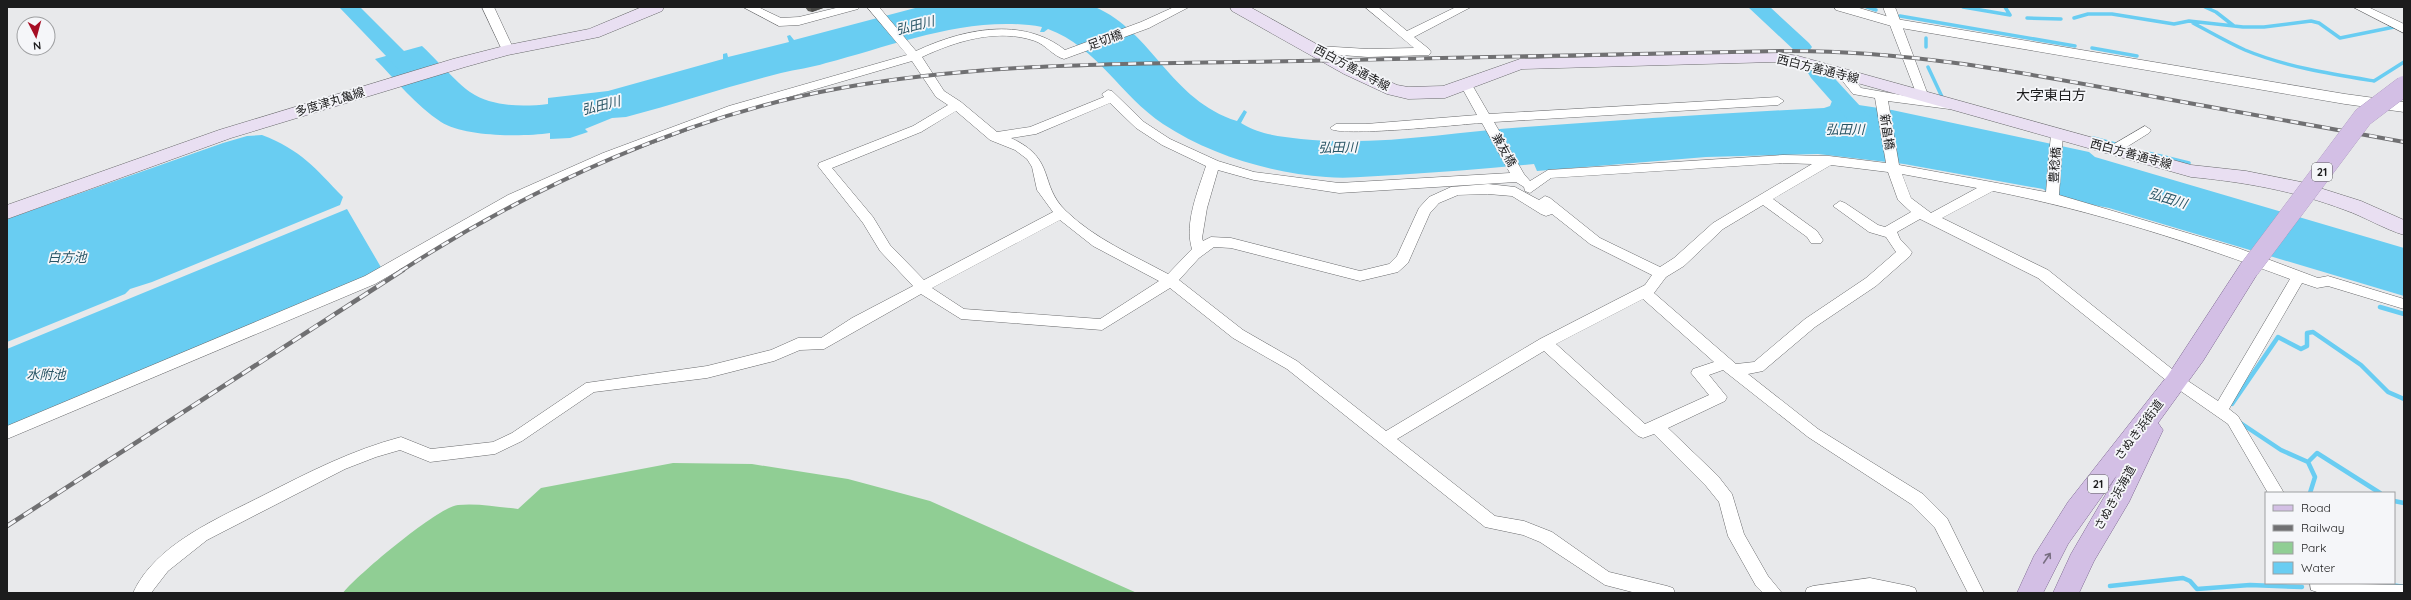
<svg xmlns="http://www.w3.org/2000/svg" width="2411" height="600" font-family="Quicksand,'Noto Sans JP',sans-serif">
<style>
.green{fill:#90ce94}
.water{fill:#69cdf2}
.lines{fill:none;stroke-linecap:round;stroke-linejoin:round}
.stream-far1{stroke:#69cdf2;stroke-width:3.5}
.stream{stroke:#69cdf2;stroke-width:4.5}
.river{fill:#69cdf2;fill-rule:evenodd}
.minor-casing{stroke:#696a6c;stroke-width:1}
.tertiary-casing{stroke:#696a6c;stroke-width:1}
.secondary-casing{stroke:#696a6c;stroke-width:1}
.primary-casing{stroke:#7f6a93;stroke-width:1}
.minor{fill:#fff;fill-rule:evenodd}
.tertiary{fill:#fff;fill-rule:evenodd}
.secondary{fill:#e9dff2;fill-rule:evenodd}
.primary{fill:#d3bfe5;fill-rule:evenodd}
.rail-far1-casing{stroke:#707072;stroke-width:4}
.rail-casing{stroke:#707072;stroke-width:4.5}
.rail-far1{stroke:#f5f6f9;stroke-width:2.5;stroke-dasharray:8;stroke-linecap:butt}
.rail{stroke:#f5f6f9;stroke-width:3;stroke-dasharray:10;stroke-linecap:butt}
.primary-bridge-casing{stroke:#7f6a93;stroke-width:20;stroke-linecap:butt}
.primary-bridge{stroke:#d3bfe5;stroke-width:20}
.wall{fill:#5e5d5a}
.shaded-wall{fill:#4c4c4a}
.oneway{stroke:#786e81}
.labels{text-anchor:middle;stroke-width:3.5;stroke-linejoin:round;paint-order:stroke}
.shield{fill:#f5f6f9;stroke:#5d5d5f;stroke-width:1}
.shield-label{font-size:11px;font-weight:bold;fill:#1c1c1d}
.street-label{font-size:12px;fill:#1c1c1d;stroke:#f5f6f9}
.water-label{font-size:13px;font-style:italic;fill:#285464;stroke:#f5f6f9}
.quarter-label{font-size:14px;fill:#1c1c1d;stroke:#f5f6f9}
</style>
<rect width="100%" height="100%" fill="#e8e9eb"/>
<path class="green" d="M673 463 752 464 848 479 930 501 1137 593H343C356 576 439 506 458 505 477 503 499 507 518 509L541 488Z"/>
<path class="water" d="M919 7H1095C1153 32 1170 100 1237 121L1244 110 1247 112 1241 123C1260 135 1279 136 1301 139 1376 147 1450 132 1525 127 1624 120 1724 113 1824 108L1830 106 1832 101 1892 110 2089 152 2095 157 2404 248V296L2109 208 2056 198 2043 189 1904 164 1818 154 1706 157 1537 171 1534 164C1488 169 1442 172 1395 175 1373 176 1349 179 1326 177 1271 173 1210 155 1163 124 1121 96 1097 47 1048 29L1044 32H1040L1042 27C970 14 895 45 826 63 811 68 796 69 781 73 729 86 678 103 626 117L612 118 585 129 588 132 570 138 550 139V133C522 137 465 137 441 122 416 106 396 80 375 59L422 46C436 59 456 82 470 92 492 107 523 107 548 104V98L608 91 723 59V54L727 53 728 57 789 42 787 36 790 35 794 40Z
M262 135C301 150 315 168 343 197L340 205 152 282 130 289 125 294 7 342V219L223 143 247 136Z
M347 209 382 269 7 432V349Z"/>
<g class="lines">
<path class="stream-far1" d="M1867 7 1876 10
M1963 7 2010 15
M2005 7 2010 15
M2205 7 2216 12 2234 26
M1900 16 2075 46
M2027 18 2061 19
M2074 18 2088 14H2112L2174 24 2189 21 2243 27H2264L2311 21 2319 23 2340 38 2404 25
M2193 23C2210 32 2227 42 2245 50 2286 67 2331 74 2374 81L2404 62
M1926 38V47
M2092 48 2137 56
M1928 67 1943 99
M2093 138 2119 145
M2144 152 2189 163"/>
<path class="stream" d="M2380 307 2404 314
M2232 404 2278 337 2301 349 2307 346V333L2313 332 2361 365 2388 392 2404 399
M2239 422 2281 450 2308 462 2317 453 2380 493
M2308 462 2315 477 2310 493
M2394 501 2404 503
M2379 583 2404 587
M2110 586 2183 578 2190 581 2197 589 2250 585 2302 587"/>
<path class="river" d="M339 7H360L425 72 428 77 425 82 418 84 411 82Z
M1748 7H1770L1809 43 1812 47 1809 51 1802 53 1795 51Z
M1818 66 1825 68 1873 120 1876 125 1873 130 1865 132 1857 130 1811 78 1808 73 1811 68Z"/>
<g class="minor-casing">
<path id="minor" d="M482 7H494L514 50 512 53H504L502 50Z
M743 7H758L781 18 799 17 840 7H860L858 9 799 25 779 26Z
M867 7H879L916 51C963 29 1022 16 1065 50L1141 22 1174 7H1189L1149 28 1064 59C1053 56 1046 45 1035 41 998 28 956 41 922 57L944 91 961 102 997 132 1030 127 1104 97 1102 94 1108 90 1112 91 1144 122 1170 139 1218 161 1254 172 1339 183 1510 173 1482 123C1462 124 1336 138 1330 128L1336 124H1366L1477 115 1461 86 1467 82 1471 83 1489 114 1778 97 1784 101 1778 105 1494 122 1524 174 1530 181 1548 170 1783 155 1829 156 1886 163 1875 98 1853 94 1837 74 1839 71H1847L1861 88 1918 98 1883 7H1895L1928 95 1923 99 1949 101 1955 105 1949 109 1888 101 1899 165 2046 192 2051 134 2053 131H2061L2063 134 2059 195 2238 248 2318 278 2328 276 2404 299V309L2328 286 2317 288 2302 283 2229 409 2238 416 2284 493H2268L2228 424 2172 385 2038 278 1920 219 1897 232 1900 239 1912 252 1910 256 1876 286 1815 327 1763 371 1748 374 1818 429 1923 494 1947 518 1984 593H1968L1935 528 1911 504 1808 437 1723 370 1709 375 1727 397 1725 401 1668 428 1718 476 1732 494 1744 534 1768 576 1782 593H1763L1756 586 1728 536 1719 502 1706 486 1654 434 1643 438 1638 436 1544 351 1397 439 1495 516 1524 521 1552 532 1609 572 1667 586 1673 588 1675 593H1636L1605 585 1540 542 1523 535 1485 527 1287 369 1233 338 1170 288 1102 330 961 319 921 294 824 349 800 350 774 361 707 378 594 392 522 441 495 454 430 462 400 450 376 457 345 469 207 540 168 571 151 593H133C155 544 219 518 264 495 309 472 352 450 401 437L431 449 493 442 512 433 586 383 707 366 771 350 798 338H821L852 318 913 286 880 251 863 223 818 166 819 163 913 126 948 105 936 97 912 61 737 112 611 159 518 201 375 284 7 439V426L365 276 508 195 603 153 729 106 907 55ZM1110 103 1136 128 1162 145 1206 166C1198 191 1184 223 1192 249L1168 274C1133 255 1095 239 1066 211 1038 184 1057 159 1011 138L1036 134ZM956 111 990 140 1015 150 1027 159 1032 167 1037 190 1053 212 924 280 890 245 873 217 832 168 921 132ZM1783 163 1812 164 1713 223 1674 258 1660 267 1600 238 1550 198 1545 196 1539 200 1515 187 1488 184 1451 187 1429 197 1419 208 1397 256 1389 264 1360 271 1231 238 1211 237 1203 241 1202 238 1207 208 1218 170 1254 180 1339 193 1516 182 1524 187 1525 191 1530 193 1551 178ZM1831 165 1888 172 1898 200 1911 212 1885 227 1878 225 1845 203 1840 201 1833 206 1869 232 1886 237 1896 252 1866 278 1805 319 1754 362 1736 364 1654 293 1666 277 1684 266 1723 229 1763 205 1807 237 1811 243H1821L1823 240 1817 231 1773 199ZM1902 174 1977 188 1931 213 1911 198ZM1993 191C2094 211 2194 243 2290 279L2218 401 2182 377 2048 270 1942 218ZM1488 194 1512 196 1541 214 1546 216 1552 214 1590 244 1652 275 1645 285 1540 339 1386 431 1297 361 1243 330 1179 280 1199 258 1214 247 1231 248 1360 281 1398 272 1408 263 1430 213 1439 203 1458 195ZM1060 220 1093 246 1159 281 1100 319 964 309 932 288ZM1643 299 1714 362 1693 369 1691 373 1709 395 1645 424 1556 344Z
M1365 7H1378L1407 31 1456 7H1471L1414 37 1429 49 1431 52 1429 55 1368 57 1314 53 1312 50 1314 47 1318 46 1368 49 1414 48Z
M2353 7H2368L2404 24V33Z
M2145 126 2151 130 2149 133 2117 153H2109L2107 150 2109 147Z
M1870 578 1909 586 1915 588 1917 593H1805L1807 588 1813 586Z
M2310 583 2404 585V593L2317 592 2311 590Z"/>
</g>
<g class="tertiary-casing">
<path id="tertiary" d="M1834 7H1856L1896 19 2345 94 2404 102V112L2345 104 1895 27 1836 10Z"/>
</g>
<g class="secondary-casing">
<path id="secondary" d="M642 7H664L662 11 599 37 508 55 465 67 231 138 7 219V205L219 130 453 59 508 45 589 29Z
M1230 7H1250L1356 66 1397 85 1408 87 1443 86 1520 59 1774 52 1798 56 2191 165 2246 171 2301 182 2361 201 2404 220V235C2384 229 2365 217 2345 210 2295 191 2244 182 2191 177L1797 66 1774 62 1522 69 1445 98 1408 99 1387 94 1344 74 1232 11Z"/>
</g>
<g class="primary-casing">
<path id="primary" d="M2250 260 2258 262 2261 268 2203 361 2158 423 2163 430 2129 502 2094 561 2079 593H2053L2071 554 2117 475 2068 544 2043 593H2017L2034 556 2068 502 2168 375 2242 262Z"/>
</g>
<use href="#minor" class="minor"/>
<use href="#tertiary" class="tertiary"/>
<use href="#secondary" class="secondary"/>
<use href="#primary" class="primary"/>
<g class="rail-far1-casing">
<path id="rail-far1" d="M401 271C533 186 686 116 841 88 992 61 1145 64 1298 61 1460 58 1622 54 1784 51 1901 50 2014 71 2128 92 2220 109 2312 125 2404 142"/>
</g>
<g class="rail-casing">
<path id="rail" d="M7 526 403 270"/>
</g>
<use href="#rail-far1" class="rail-far1"/>
<use href="#rail" class="rail"/>
<g class="primary-bridge-casing">
<path id="primary-bridge" d="M2250 268 2363 117 2404 86"/>
</g>
<use href="#primary-bridge" class="primary-bridge"/>
</g>
<path class="wall" d="M805 7H826L812 12 808 11Z"/>
<path class="shaded-wall" d="M810 7H826L812 12Z"/>
<defs><path id="oneway-shaft" d="M-6 0H5M1.5-3L5.5 0L1.5 3" fill="none" stroke-width="1.6" stroke-linecap="round" stroke-linejoin="round"/></defs>
<use class="oneway" href="#oneway-shaft" transform="translate(2047 558) rotate(-56)"/>
<g class="labels">
<g class="shield">
<rect x="2312" y="163" width="20" height="18" rx="3"/>
<rect x="2088" y="475" width="20" height="18" rx="3"/>
</g>
<g class="shield-label">
<text x="2322" y="176">21</text>
<text x="2098" y="488">21</text>
</g>
<g class="street-label">
<text transform="translate(1105 40) rotate(-20)" y="4">足切橋</text>
<text transform="translate(1352 68) rotate(28)" y="4">西白方善通寺線</text>
<text transform="translate(1818 69) rotate(14)" y="4">西白方善通寺線</text>
<text transform="translate(330 102) rotate(-17)" y="4">多度津丸亀線</text>
<text transform="translate(1887 132) rotate(81)" y="4">新畠橋</text>
<text transform="translate(1504 150) rotate(61)" y="4">兼友橋</text>
<text transform="translate(2131 154) rotate(15)" y="4">西白方善通寺線</text>
<text transform="translate(2055 165) rotate(-86)" y="4">豊稔橋</text>
<text transform="translate(2139 430) rotate(-53)" y="4">さぬき浜街道</text>
<text transform="translate(2115 498) rotate(-61)" y="4">さぬき浜海道</text>
</g>
<g class="water-label">
<text transform="translate(915 25) rotate(-14)" y="5">弘田川</text>
<text transform="translate(601 105) rotate(-14)" y="5">弘田川</text>
<text x="1845" y="134">弘田川</text>
<text transform="translate(1338 147) rotate(-1)" y="5">弘田川</text>
<text transform="translate(2168 198) rotate(17)" y="5">弘田川</text>
<text x="67" y="262">白方池</text>
<text x="46" y="379">水附池</text>
</g>
<g class="quarter-label">
<text x="2051" y="100">大字東白方</text>
</g>
</g>
<rect width="2411" height="600" fill="none" stroke="#1c1c1d" stroke-width="16"/>
<rect x="2265" y="492" width="130" height="92" fill="#f5f6f9" stroke="#9e9fa1"/>
<rect x="2273" y="505" width="20" height="6" fill="#d3bfe5" stroke="#9e9fa1"/>
<text x="2301" y="512" font-size="12" fill="#1c1c1d">Road</text>
<rect x="2273" y="525" width="20" height="6" fill="#707072" stroke="#9e9fa1"/>
<text x="2301" y="532" font-size="12" fill="#1c1c1d">Railway</text>
<rect x="2273" y="542" width="20" height="12" fill="#90ce94" stroke="#9e9fa1"/>
<text x="2301" y="552" font-size="12" fill="#1c1c1d">Park</text>
<rect x="2273" y="562" width="20" height="12" fill="#69cdf2" stroke="#9e9fa1"/>
<text x="2301" y="572" font-size="12" fill="#1c1c1d">Water</text>
<g transform="translate(36 36) rotate(174)"><circle r="19" fill="#f5f6f9" stroke="#9e9fa1"/>
<path d="M0-3L7 15L0 10L-7 15Z" fill="#a60d24"/>
<text y="-6" font-size="11" font-weight="bold" text-anchor="middle" fill="#1c1c1d">N</text>
</g>
</svg>
